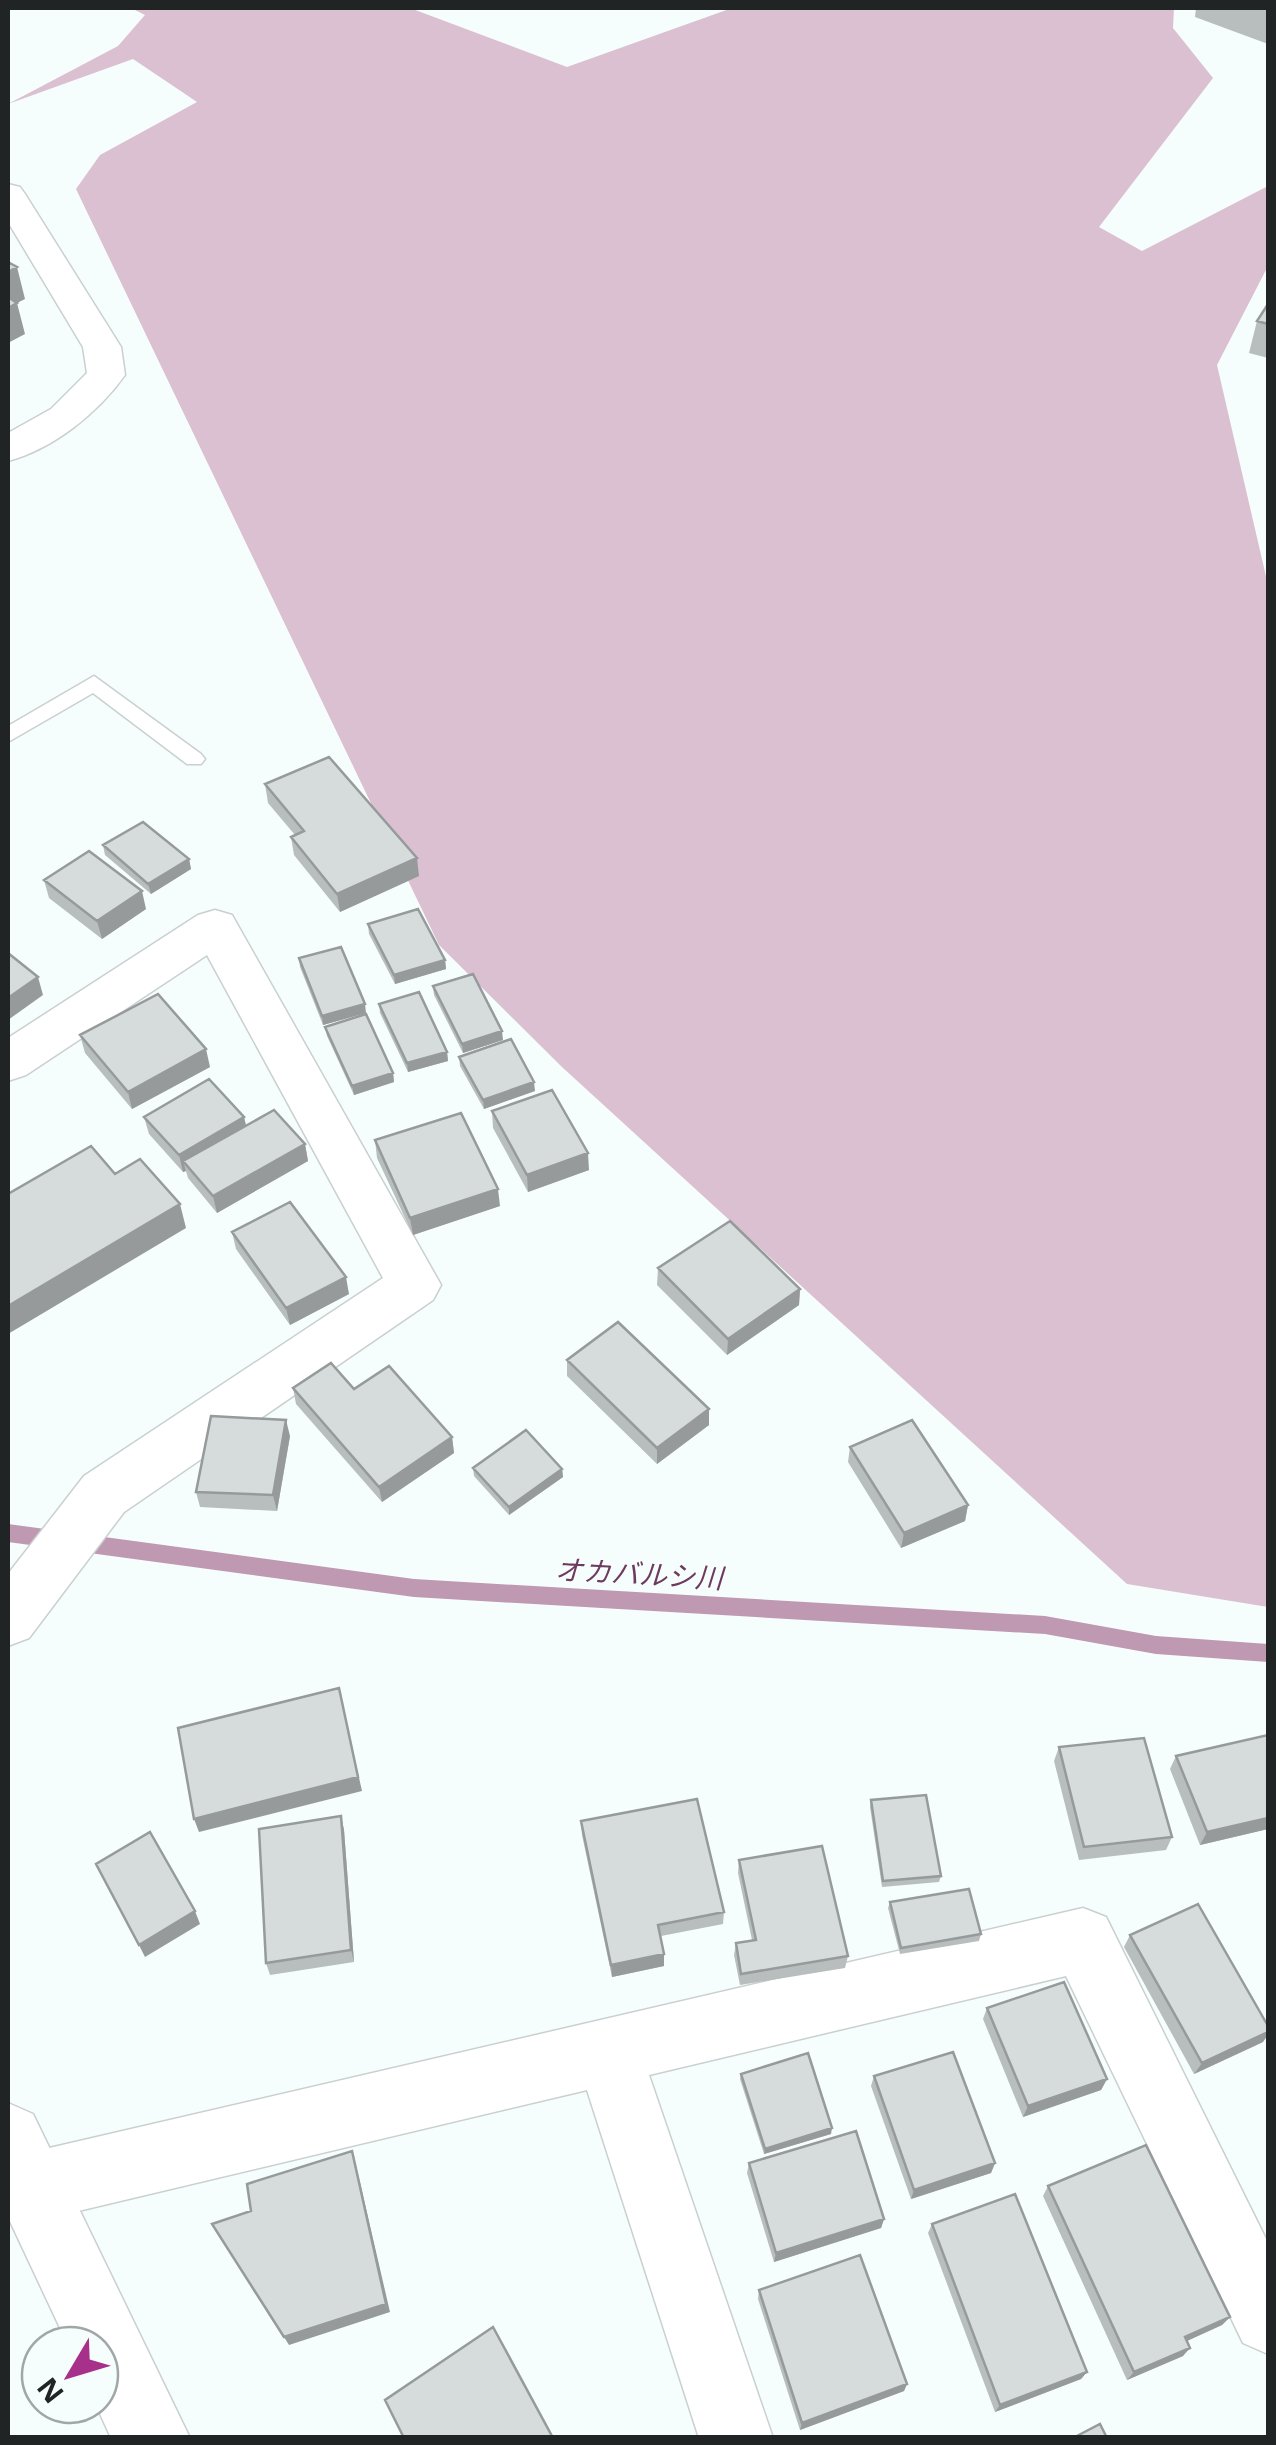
<svg xmlns="http://www.w3.org/2000/svg" width="1276" height="2445" font-family="'Noto Sans','Noto Sans JP',sans-serif">
<style>
.green{fill:#dbc0d1}
.lines{fill:none;stroke-linecap:round;stroke-linejoin:round}
.stream{fill:#bf98b2;fill-rule:evenodd}
.service-casing{stroke:#cad0d0;stroke-width:3}
.minor-casing{stroke:#cad0d0;stroke-width:3}
.trunk-casing{stroke:#cad0d0;stroke-width:3}
.service{fill:#fff;fill-rule:evenodd}
.minor{fill:#fff;fill-rule:evenodd}
.trunk{fill:#fff;fill-rule:evenodd}
.wall{fill:#b8bdbd}
.shaded-wall{fill:#969a9a}
.building{fill:#d6dcdc;stroke:#969a9a;stroke-width:2.5}
.labels{text-anchor:middle;stroke-width:10;stroke-linejoin:round;paint-order:stroke}
.water-label{font-size:28px;font-style:italic;fill:#6e3a5e;stroke:#f6fdfd}
</style>
<rect width="100%" height="100%" fill="#f6fdfd"/>
<path class="green" d="M131 8H410L567 67 732 8H1174L1173 28 1213 78 1099 227 1142 251 1268 186V266L1217 365 1268 585V1607L1127 1584 562 1067 439 945 76 189 100 155 197 102 133 59 8 104 118 46 145 15Z"/>
<g class="lines">
<path class="stream" d="M8 1524 414 1579 1045 1616 1156 1636 1268 1644V1662L1156 1654 1045 1634 414 1597 8 1542Z"/>
<g class="service-casing">
<path id="service" d="M94 676 201 754 205 759 201 764H187L93 693 8 742V726Z"/>
</g>
<g class="minor-casing">
<path id="minor" d="M8 184 20 187 25 194 121 347 125 375C98 413 53 449 8 461V433L51 409 87 373 83 347 8 222Z
M215 910 232 915 441 1285 433 1300 124 1512 29 1638 8 1646V1574L84 1476 383 1278 207 955 26 1075 8 1081V1038L198 915Z
M1083 1908 1106 1917 1268 2243V2354L1243 2343 1066 1976 649 2075 773 2438H699L587 2090 32 2222 8 2212V2162L32 2152Z"/>
</g>
<g class="trunk-casing">
<path id="trunk" d="M8 2103 33 2114 190 2438H111L96 2405H100V2345H68L8 2217Z"/>
</g>
<use href="#service" class="service"/>
<use href="#minor" class="minor"/>
<use href="#trunk" class="trunk"/>
</g>
<path class="wall" d="M1196 8H1268V44L1195 17Z
M1268 304V358L1249 353 1257 321Z
M265 784 419 876 340 912 294 855 291 837 295 835 268 803Z
M103 845 189 859 191 869 151 894 105 855Z
M44 880 146 909 102 939 49 898Z
M368 924 445 960 446 969 395 984 369 934Z
M299 958 366 1013 323 1025 300 967Z
M433 986 503 1040 463 1053 434 995Z
M379 1004 447 1052 448 1061 408 1072 380 1013Z
M325 1027 393 1073 394 1082 354 1095 327 1036Z
M80 1035 210 1067 132 1109 85 1053Z
M459 1057 535 1091 484 1109 460 1066Z
M492 1111 589 1170 528 1192 493 1128Z
M144 1117H244L246 1126 305 1144 308 1161 217 1213 188 1178 186 1171 183 1172 149 1134Z
M375 1140 500 1206 413 1235 377 1158Z
M232 1232 349 1294 290 1325 236 1249Z
M658 1268 800 1289 799 1305 727 1355 657 1285Z
M567 1360 709 1409V1425L657 1464 567 1376Z
M293 1388 354 1389 452 1437 454 1453 382 1502 296 1404Z
M290 1436 277 1511 200 1507 196 1492Z
M850 1447 968 1505 965 1521 901 1548 848 1462Z
M473 1468 562 1469 563 1477 509 1515 474 1476Z
M1268 1735V1829L1200 1845 1170 1769 1176 1756Z
M1059 1747 1172 1837 1166 1850 1079 1860 1054 1761Z
M871 1800 941 1876 939 1882 882 1887 870 1807Z
M341 1816 344 1830 354 1962 270 1975 266 1963Z
M581 1821 724 1912 723 1924 661 1936 664 1954V1966L612 1977 582 1835Z
M739 1860 848 1956 845 1968 740 1985 734 1955 736 1943 752 1940 738 1873Z
M890 1902 981 1934 979 1941 900 1954 888 1908Z
M1130 1935 1263 2042 1194 2074 1124 1947Z
M987 2008 1107 2079 1101 2090 1023 2117 983 2019Z
M741 2074 831 2134 764 2154 740 2079Z
M874 2076 995 2163 991 2173 911 2199 871 2086Z
M749 2163 884 2219 881 2228 774 2262 747 2173Z
M1048 2186 1230 2317 1222 2325 1187 2341 1183 2356 1127 2380 1043 2196Z
M932 2224 1087 2372 1081 2379 995 2412 928 2233Z
M759 2290 907 2384 904 2391 800 2430 758 2299Z"/>
<path class="shaded-wall" d="M17 267 25 299 17 303 25 334 8 343V272Z
M417 858 419 876 340 912 337 894Z
M189 859 191 869 151 894 148 884Z
M142 891 146 909 102 939 97 921Z
M445 960 446 969 395 984 394 975Z
M38 977 43 995 8 1020V998Z
M365 1004 366 1013 323 1025 322 1016Z
M502 1031 503 1040 463 1053 462 1044Z
M206 1049 210 1067 132 1109 128 1092Z
M447 1052 448 1061 408 1072 407 1063Z
M393 1073 394 1082 354 1095 352 1086Z
M534 1082 535 1091 484 1109 483 1100Z
M244 1117 248 1134 183 1161 186 1171 183 1172 179 1155Z
M305 1144 308 1161 217 1213 213 1196Z
M588 1153 589 1170 528 1192 527 1175Z
M498 1189 500 1206 413 1235 410 1218Z
M180 1204 186 1228 8 1334V1306Z
M346 1277 349 1294 290 1325 286 1308Z
M800 1289 799 1305 727 1355 728 1339Z
M709 1409V1425L657 1464V1448Z
M286 1420 290 1436 277 1511 273 1495Z
M452 1437 454 1453 382 1502 379 1487Z
M562 1469 563 1477 509 1515V1507Z
M968 1505 965 1521 901 1548 904 1533Z
M339 1688 362 1791 199 1832 194 1819Z
M341 1816 344 1830 354 1962 351 1950Z
M1268 1818V1829L1200 1845 1207 1832Z
M195 1911 200 1924 145 1957 139 1945Z
M664 1954V1966L612 1977 611 1965Z
M1268 2032V2035L1263 2042 1194 2074 1202 2063Z
M1107 2079 1101 2090 1023 2117 1028 2106Z
M832 2128 831 2134 764 2154 765 2149Z
M352 2151 355 2161 390 2312 289 2345 284 2337Z
M995 2163 991 2173 911 2199 914 2190Z
M884 2219 881 2228 774 2262 776 2253Z
M1230 2317 1222 2325 1178 2345 1185 2337Z
M1190 2348 1183 2356 1127 2380 1134 2372Z
M1087 2372 1081 2379 995 2412 1000 2405Z
M907 2384 904 2391 800 2430 802 2423Z"/>
<path class="building" d="M8 262 17 267 8 272Z
M8 297 17 303 8 308Z
M1268 304V324L1257 321Z
M329 757 417 858 337 894 291 837 304 831 265 784Z
M143 822 189 859 148 884 103 845Z
M89 851 142 891 97 921 44 880Z
M418 909 445 960 394 975 368 924Z
M341 947 365 1004 322 1016 299 958Z
M8 953 38 977 8 998Z
M473 974 502 1031 462 1044 433 986Z
M419 992 447 1052 407 1063 379 1004Z
M158 994 206 1049 128 1092 80 1035Z
M366 1014 393 1073 352 1086 325 1027Z
M511 1039 534 1082 483 1100 459 1057Z
M209 1079 244 1117 179 1155 144 1117Z
M552 1090 588 1153 527 1175 492 1111Z
M274 1110 305 1144 213 1196 183 1161Z
M461 1113 498 1189 410 1218 375 1140Z
M91 1146 115 1174 140 1159 180 1204 8 1306V1194Z
M290 1202 346 1277 286 1308 232 1232Z
M730 1221 800 1289 728 1339 658 1268Z
M618 1322 709 1409 657 1448 567 1360Z
M331 1363 354 1389 389 1366 452 1437 379 1487 293 1388Z
M211 1416 286 1420 273 1495 196 1492Z
M912 1420 968 1505 904 1533 850 1447Z
M526 1430 562 1469 509 1507 473 1468Z
M339 1688 358 1777 194 1819 178 1728Z
M1268 1735V1818L1207 1832 1176 1756Z
M1144 1738 1172 1837 1084 1847 1059 1747Z
M926 1795 941 1876 883 1881 871 1800Z
M697 1799 724 1912 658 1925 664 1954 611 1965 581 1821Z
M341 1816 351 1950 266 1963 259 1829Z
M150 1832 195 1911 139 1945 96 1864Z
M822 1846 848 1956 741 1974 736 1943 756 1940 739 1860Z
M969 1889 981 1934 901 1948 890 1902Z
M1198 1904 1268 2026V2032L1202 2063 1130 1935Z
M1064 1982 1107 2079 1028 2106 987 2008Z
M953 2052 995 2163 914 2190 874 2076Z
M808 2053 832 2128 765 2149 741 2074Z
M856 2131 884 2219 776 2253 749 2163Z
M1146 2145 1230 2317 1185 2337 1190 2348 1134 2372 1048 2186Z
M352 2151 386 2304 284 2337 212 2224 251 2211 247 2184Z
M1015 2194 1087 2372 1000 2405 932 2224Z
M860 2255 907 2384 802 2423 759 2290Z
M493 2327 553 2438H404L385 2400Z
M1100 2424 1107 2438H1073Z"/>
<g class="labels">
<g class="water-label">
<text transform="translate(639 1574) rotate(3)" y="10">オカバルシ川</text>
</g>
</g>
<rect width="1276" height="2445" fill="none" stroke="#212424" stroke-width="20"/>
<g transform="translate(70 2375) rotate(232)"><circle r="48" fill="#f6fdfd" stroke="#a1a6a6" stroke-width="2.5"/>
<path d="M0-8L18 38L0 25L-18 38Z" fill="#a7318a"/>
<text y="-15" font-size="28" font-weight="bold" text-anchor="middle" fill="#212424">N</text>
</g>
</svg>
